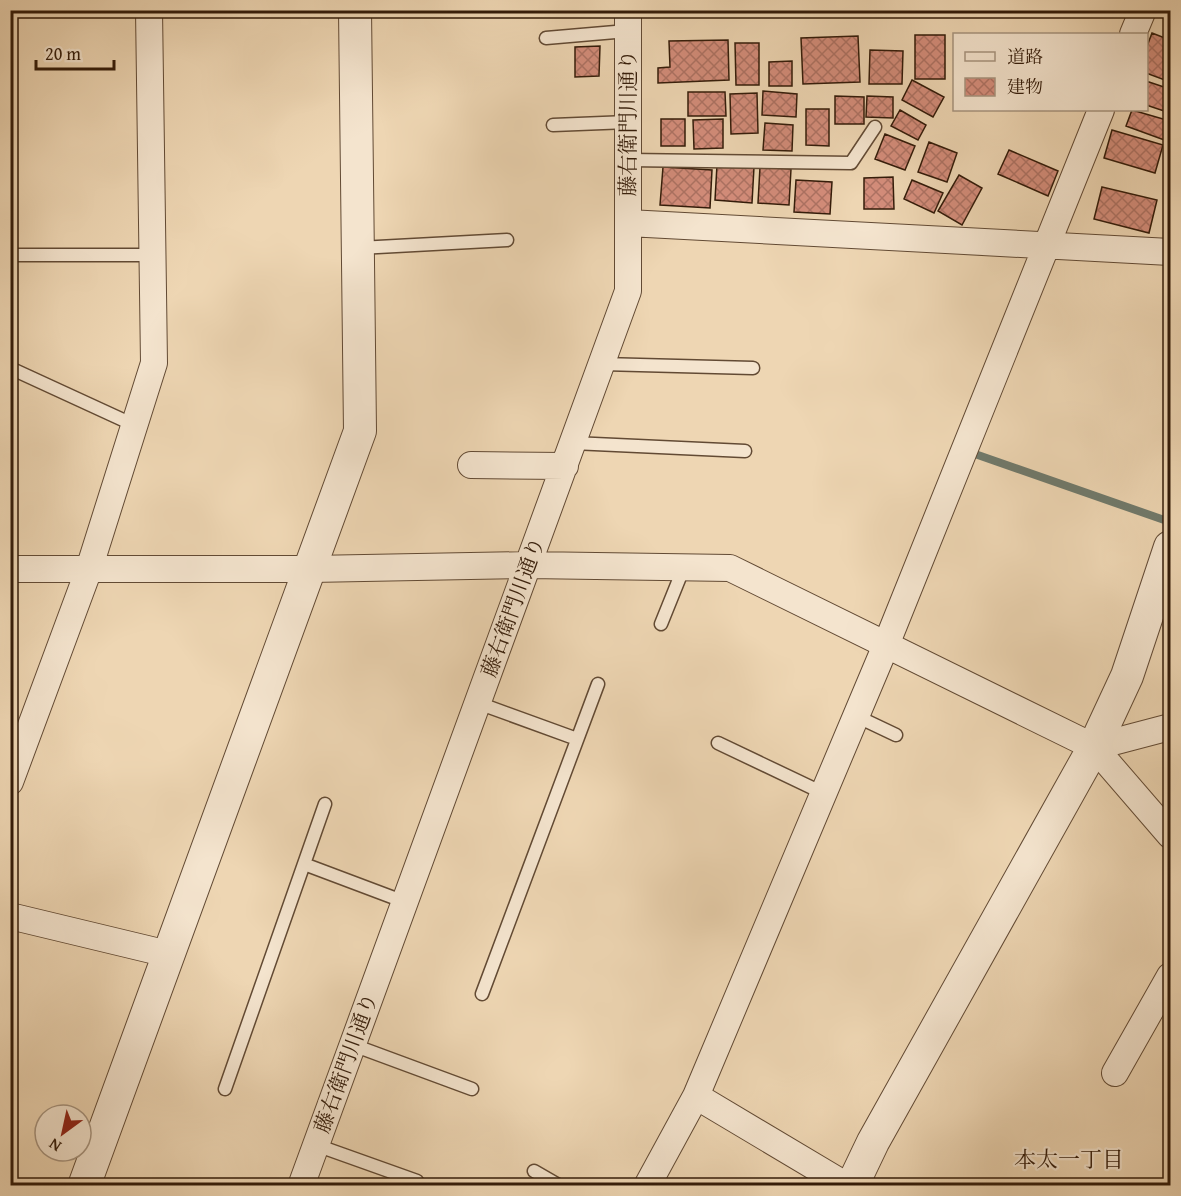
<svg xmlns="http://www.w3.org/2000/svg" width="1181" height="1196" font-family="'Gentium Book Plus','Noto Serif JP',serif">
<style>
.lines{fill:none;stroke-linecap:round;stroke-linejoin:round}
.stream{stroke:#707a6c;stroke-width:8}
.building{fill:url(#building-cross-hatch);stroke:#331b09;stroke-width:1.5}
.service-casing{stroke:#624a34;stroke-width:15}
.minor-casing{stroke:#624a34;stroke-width:28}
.tertiary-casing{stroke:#624a34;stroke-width:34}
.service{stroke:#f4e4ce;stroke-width:12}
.minor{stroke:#f4e4ce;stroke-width:26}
.tertiary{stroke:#f4e4ce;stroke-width:32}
.labels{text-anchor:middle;stroke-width:4.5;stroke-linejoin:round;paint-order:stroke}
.street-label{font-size:21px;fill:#331b09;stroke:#f4e4ce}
.neighbourhood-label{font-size:22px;fill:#331b09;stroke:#f4e4ce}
</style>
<defs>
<pattern id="building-cross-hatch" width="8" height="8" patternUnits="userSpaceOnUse" patternTransform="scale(1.5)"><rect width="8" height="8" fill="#d48d7b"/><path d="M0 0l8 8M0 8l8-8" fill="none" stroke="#ad7263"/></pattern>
</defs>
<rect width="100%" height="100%" fill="#eed6b3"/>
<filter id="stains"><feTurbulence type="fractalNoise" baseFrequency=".00333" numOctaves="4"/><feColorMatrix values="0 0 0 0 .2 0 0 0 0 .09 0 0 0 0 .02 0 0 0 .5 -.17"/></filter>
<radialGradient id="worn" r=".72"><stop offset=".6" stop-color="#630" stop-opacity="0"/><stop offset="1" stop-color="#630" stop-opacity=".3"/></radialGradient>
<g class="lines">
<path class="stream" d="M975 454 1170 522"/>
</g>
<path class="building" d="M1152 33 1170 40V82L1146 73V49Z
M915 35H945V79H915Z
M858 36 860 82 803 84 801 38Z
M728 40 729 80 658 83V68L670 67 669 41Z
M735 43H759V85H736Z
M600 46 599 76 575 77V47Z
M870 50 903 51 902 84H869Z
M792 61V86H769V62Z
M912 80 944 97 933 117 902 100Z
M1146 81 1170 89V113L1146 105Z
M763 91 797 94 796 117 762 115Z
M688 92H725L726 116H688Z
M757 93 758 133 731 134 730 94Z
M835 96 864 97V124H835Z
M867 96 893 97V118L866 117Z
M806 109H829V146L806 145Z
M900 110 926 125 918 140 891 126Z
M1132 110 1170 121 1167 141 1126 126Z
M661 119H685V146H661Z
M723 119V148L694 149 693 120Z
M765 123 793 125 792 151 763 150Z
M1112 130 1163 145 1155 173 1104 158Z
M885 134 915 146 905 170 875 159Z
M929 142 957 153 947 182 918 172Z
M1009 150 1058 171 1048 196 998 174Z
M717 165 754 167 752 203 715 200Z
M663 167 712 170 710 208 660 205Z
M760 167 791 169 789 205 758 203Z
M959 175 982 188 962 225 938 211Z
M893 177 894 209H864V178Z
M796 180 832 182 830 214 794 212Z
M912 180 943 193 934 213 904 199Z
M1102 187 1157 200 1149 233 1094 219Z"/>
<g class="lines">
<g class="service-casing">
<path id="service" d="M546 38 627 31
M553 125 628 122
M628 160 851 163 875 127
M359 248 507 240
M10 255H151
M602 364 753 368
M10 368 134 425
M573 443 745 451
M661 624 684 567
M478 703 577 739
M856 716 896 735
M718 743 823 793
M304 864 405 902
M482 994 598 684
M353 1045 472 1089
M225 1089 325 804
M316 1145 417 1181
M534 1171 560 1186"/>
</g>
<g class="minor-casing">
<path id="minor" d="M1133 34 1143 10
M628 223 1170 252
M471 465 565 466
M10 569H311L529 565 730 568 1094 747
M1170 727 1094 747 1170 835
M10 782 89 569 154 363 149 10
M10 916 168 954
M1115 1073 1170 976
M696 1096 847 1186
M301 1186 628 291V10
M647 1186 696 1096 886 645 1101 110"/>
</g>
<g class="tertiary-casing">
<path id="tertiary" d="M84 1186 360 431 355 10
M852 1186 873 1142 1094 747 1127 676 1170 547"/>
</g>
<use href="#service" class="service"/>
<use href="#minor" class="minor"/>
<use href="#tertiary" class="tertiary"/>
</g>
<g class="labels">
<g class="street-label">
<text transform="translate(628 123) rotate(-90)" y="7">藤右衛門川通り</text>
<text transform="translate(513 607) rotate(-70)" y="7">藤右衛門川通り</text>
<text transform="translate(346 1063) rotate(-70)" y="7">藤右衛門川通り</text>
</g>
<g class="neighbourhood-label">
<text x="1069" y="1167">本太一丁目</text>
</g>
</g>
<rect width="1181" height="1196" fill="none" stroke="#eed6b3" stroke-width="36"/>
<rect x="12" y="12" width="1157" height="1172" fill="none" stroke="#331b09" stroke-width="3"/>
<rect x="18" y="18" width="1145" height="1160" fill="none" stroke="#331b09" stroke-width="1.5"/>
<rect x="953" y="33" width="195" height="78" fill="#f4e4ce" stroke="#a7947f" stroke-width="1.5"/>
<rect x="965" y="52" width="30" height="9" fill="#f4e4ce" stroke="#a7947f" stroke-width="1.5"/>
<text x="1007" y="63" font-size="18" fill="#331b09">道路</text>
<rect x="965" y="78" width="30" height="18" fill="url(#building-cross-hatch)" stroke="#a7947f" stroke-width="1.5"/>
<text x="1007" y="93" font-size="18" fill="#331b09">建物</text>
<g transform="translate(63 1133) rotate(213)"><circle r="28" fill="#f4e4ce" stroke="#a7947f" stroke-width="1.5"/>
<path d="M0-4.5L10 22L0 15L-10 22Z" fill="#8f2418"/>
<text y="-9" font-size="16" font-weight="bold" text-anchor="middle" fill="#331b09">N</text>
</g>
<path d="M36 60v9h78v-9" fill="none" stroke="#331b09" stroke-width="3"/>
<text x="45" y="60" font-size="18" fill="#331b09" stroke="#f4e4ce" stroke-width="4.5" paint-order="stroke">20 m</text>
<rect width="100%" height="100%" filter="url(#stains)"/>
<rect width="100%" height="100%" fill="url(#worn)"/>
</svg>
